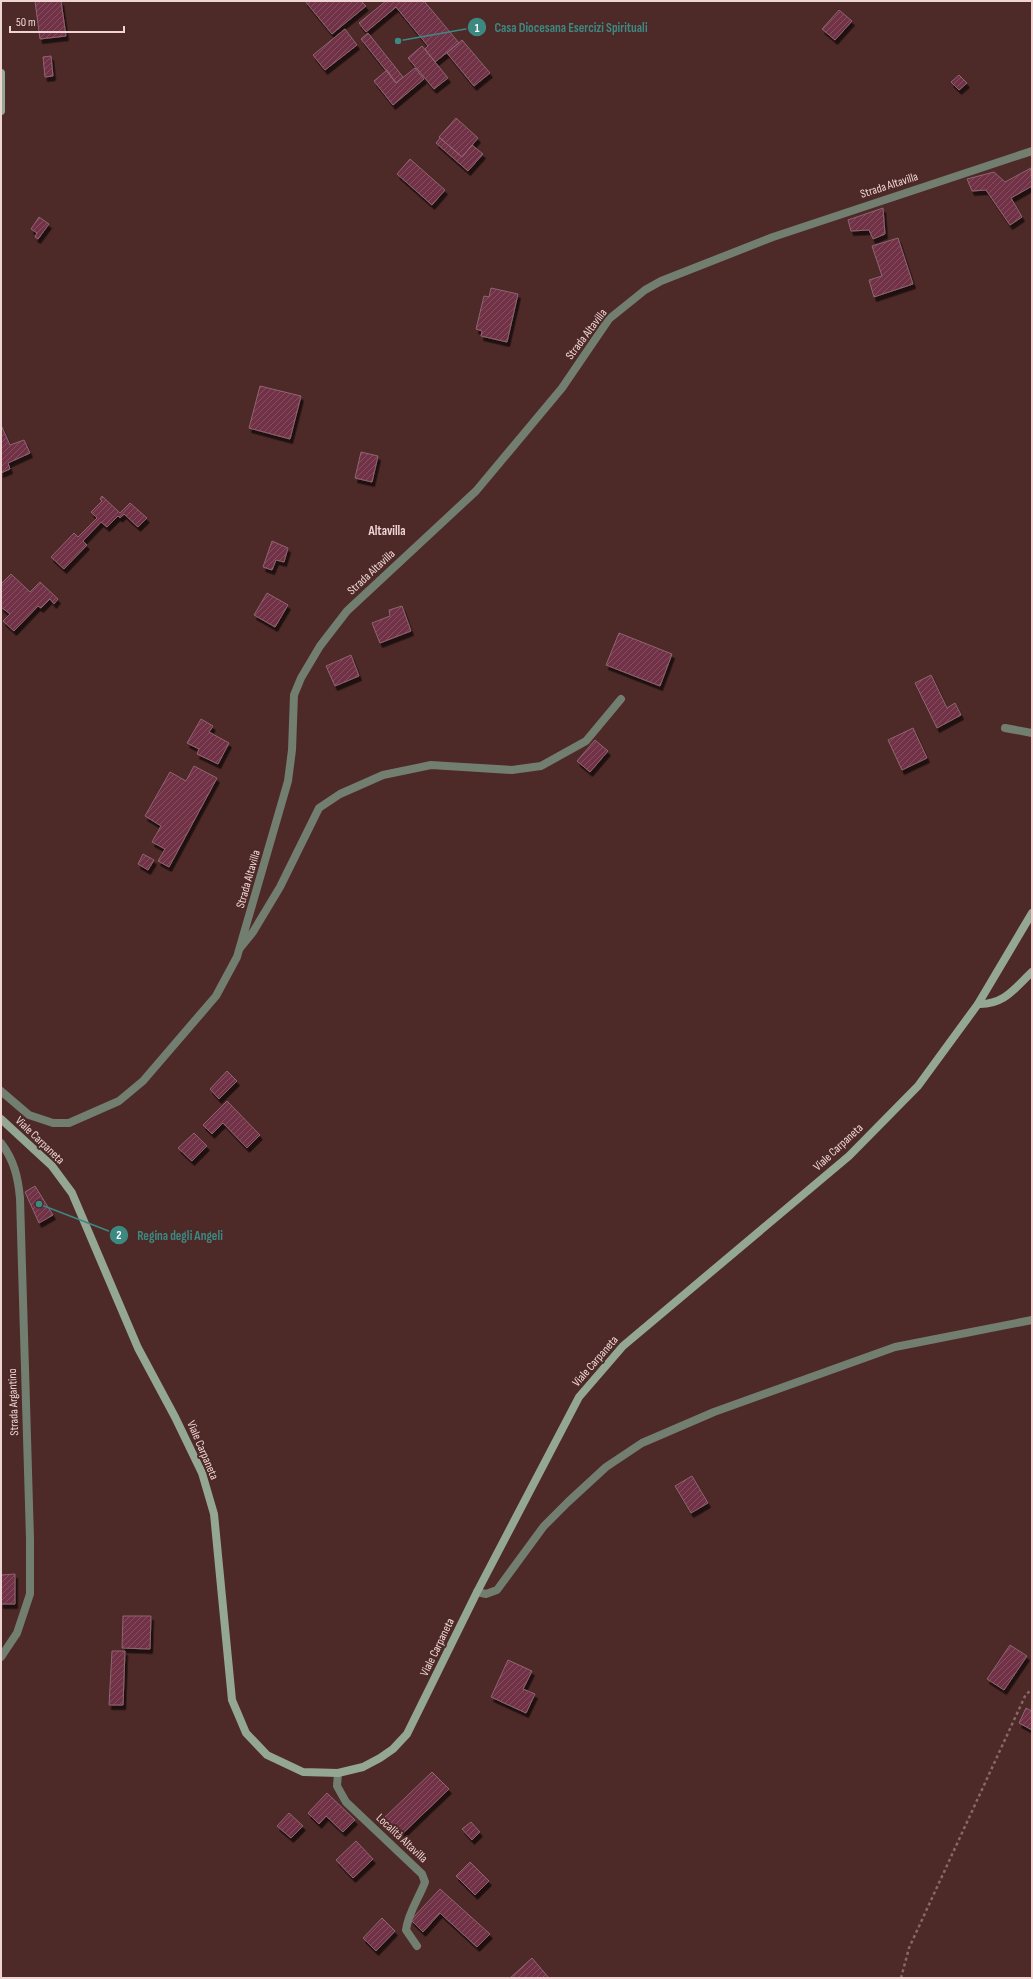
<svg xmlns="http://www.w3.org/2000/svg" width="1033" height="1979" font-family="'Sofia Sans Condensed',sans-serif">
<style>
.building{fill:url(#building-hatch);stroke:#8e6570;filter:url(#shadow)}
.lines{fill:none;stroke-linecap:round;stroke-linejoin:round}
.path{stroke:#886867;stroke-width:2.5;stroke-dasharray:3 3;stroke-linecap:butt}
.lane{stroke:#727e70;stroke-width:8}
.street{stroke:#727e70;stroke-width:8}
.secondary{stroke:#94a792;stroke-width:8}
.labels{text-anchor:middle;stroke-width:4;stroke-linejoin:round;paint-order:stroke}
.street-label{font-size:12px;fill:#eed5d4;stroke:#4d2928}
.neighbourhood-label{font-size:13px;font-weight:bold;fill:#eed5d4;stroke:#4d2928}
.leader{fill:none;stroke:#3c8982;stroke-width:1.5}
.callout-dot{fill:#3c8982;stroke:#4d2928;stroke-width:1.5}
.mark-label{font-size:12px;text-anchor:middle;font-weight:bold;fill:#fff}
.callout-label{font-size:13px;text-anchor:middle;font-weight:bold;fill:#3c8982;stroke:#4d2928;stroke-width:4;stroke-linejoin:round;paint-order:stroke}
</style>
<defs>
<pattern id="building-hatch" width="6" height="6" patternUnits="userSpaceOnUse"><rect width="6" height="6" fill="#713246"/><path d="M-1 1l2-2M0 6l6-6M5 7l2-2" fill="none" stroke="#864f60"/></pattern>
<filter id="shadow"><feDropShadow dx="2.5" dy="4.5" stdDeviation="0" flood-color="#0009"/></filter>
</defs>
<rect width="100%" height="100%" fill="#4d2928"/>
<path class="building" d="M35 1H61L66 36 40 39Z
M305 1H361L366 6 332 34Z
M386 1H424L459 43 435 62 425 49 428 46 396 7 366 32 359 23Z
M839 10 852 21 835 40 822 29Z
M345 29 357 45 325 70 313 55Z
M368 33 403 77 396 83 361 39Z
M462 40 490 73 474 86 447 53Z
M422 46 448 78 434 89 408 58Z
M51 56 53 76 45 77 43 57Z
M415 68 424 79 393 105 374 81 387 70 396 83Z
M959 75 967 83 959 90 951 82Z
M456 118 478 138 462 157 439 137Z
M440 138 462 157 472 145 483 154 468 171 436 143Z
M410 159 445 190 432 205 397 174Z
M1031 168 1032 186 1011 198 1022 217 1010 225 986 190 972 191 967 179 994 172 1005 182Z
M883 208 885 234 873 239 869 230 851 231 848 220Z
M39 217 49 224 38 239 35 237 37 233 31 229Z
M898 238 913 284 874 297 869 280 882 276 872 246Z
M491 288 518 294 507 342 481 336 482 331 476 329 484 296 489 297Z
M260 386 301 396 290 439 249 428Z
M1 425 10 445 24 440 30 453 8 463 10 469 1 473Z
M361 452 378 456 372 482 355 478Z
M102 496 120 513 130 503 147 518 138 527 124 514 120 518 118 516 107 527 101 522 83 541 87 545 64 569 51 557 74 533 78 537 97 518 91 512 102 501 100 499Z
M272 541 288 548 284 562 276 560 272 570 263 567Z
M11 574 30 592 40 582 58 599 54 604 50 599 41 608 38 606 14 631 3 621 10 614 1 607V584Z
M267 593 288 605 275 627 254 615Z
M402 606 411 631 380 643 372 623 390 616 389 610Z
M619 633 672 654 660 686 606 665Z
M351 655 359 676 335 686 326 666Z
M931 675 947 708 955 703 961 715 937 728 915 683Z
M201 719 213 726 209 732 229 743 218 764 197 754 199 749 187 743Z
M913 728 927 758 902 770 888 740Z
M595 740 608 751 590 772 577 761Z
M194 766 217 778 169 867 158 861 165 849 152 842 161 826 145 816 170 772 186 781Z
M143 854 154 860 148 870 138 864Z
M227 1071 237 1081 219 1099 210 1089Z
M227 1101 260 1135 247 1148 223 1123 212 1134 203 1125Z
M194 1133 207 1146 192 1161 178 1148Z
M35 1186 53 1215 39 1223 25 1192Z
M692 1476 708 1503 691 1513 675 1486Z
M15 1574V1604H1V1575Z
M123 1616H151L150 1649 122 1648Z
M1010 1645 1027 1656 1004 1690 987 1679Z
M112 1651H125L123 1705H109Z
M508 1660 532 1671 523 1689 535 1694 526 1713 491 1697Z
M1026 1708 1032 1711V1730L1019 1723Z
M432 1772 449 1789 399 1837 382 1820Z
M327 1793 355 1820 343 1832 326 1816 319 1824 308 1813Z
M289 1813 303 1826 291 1838 277 1826Z
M471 1822 480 1832 472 1840 462 1829Z
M356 1841 373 1859 353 1878 336 1860Z
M470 1862 489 1881 475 1895 456 1876Z
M440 1889 490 1934 477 1947 440 1913 423 1932 411 1920Z
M382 1918 395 1931 376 1951 363 1938Z
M532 1958 549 1978H510Z"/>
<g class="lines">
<path class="path" d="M901 1978 909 1948 1026 1694 1032 1690"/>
<path class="lane" d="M1005 728 1032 733
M240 948 253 932 280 887 319 808 340 794 383 775 431 765 512 770 541 766 586 741 621 699
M477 1592 486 1594 497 1590 544 1526 568 1502 606 1467 642 1443 714 1412 895 1347 1032 1320"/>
<path class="street" d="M1 1091 29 1115 53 1123H69L119 1101 143 1081 216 996 237 957 288 781 292 750 294 695 301 678 320 646 347 611 476 491 562 388 609 319 645 290 661 281 773 237 1032 151
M1 1143C14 1160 18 1177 20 1198L30 1539V1594L17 1633 1 1657
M338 1773 337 1786 346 1802 422 1874 425 1882C419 1898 408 1913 406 1930L417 1946"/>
<path class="secondary" d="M1 73V111
M978 1004C1004 1005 1014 989 1032 972
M1 1119 52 1166 72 1193 138 1348 175 1417 202 1473 214 1514 232 1700 246 1733 267 1755 303 1772 338 1773 363 1767 380 1758 393 1749 407 1734 477 1592 579 1397 623 1346 849 1156 918 1086 978 1004 1032 913"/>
</g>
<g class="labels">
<g class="street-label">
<text transform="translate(889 185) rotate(-18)" y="4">Strada Altavilla</text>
<text transform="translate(586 334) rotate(-53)" y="4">Strada Altavilla</text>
<text transform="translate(371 572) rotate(-43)" y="4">Strada Altavilla</text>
<text transform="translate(248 879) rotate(-74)" y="4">Strada Altavilla</text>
<text transform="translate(40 1140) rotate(44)" y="4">Viale Carpaneta</text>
<text transform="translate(838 1147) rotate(-43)" y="4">Viale Carpaneta</text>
<text transform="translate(595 1361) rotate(-49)" y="4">Viale Carpaneta</text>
<text transform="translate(13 1402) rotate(-92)" y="4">Strada Argantino</text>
<text transform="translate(203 1450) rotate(67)" y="4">Viale Carpaneta</text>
<text transform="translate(437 1647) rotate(-64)" y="4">Viale Carpaneta</text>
<text transform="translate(402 1838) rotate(43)" y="4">Località Altavilla</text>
</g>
<g class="neighbourhood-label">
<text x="387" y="535">Altavilla</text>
</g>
</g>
<path class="leader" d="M398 41L477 27M39 1204L119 1235"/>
<g class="callout-dot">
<circle cx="398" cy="41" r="4"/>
<circle cx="39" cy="1204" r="4"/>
<circle cx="477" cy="27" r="10"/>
<circle cx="119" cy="1235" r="10"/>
</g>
<g class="mark-label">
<text x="477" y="32">1</text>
<text x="119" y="1239">2</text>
</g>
<g class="callout-label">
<text x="571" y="32">Casa Diocesana Esercizi Spirituali</text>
<text x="180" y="1240">Regina degli Angeli</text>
</g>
<rect width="1033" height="1979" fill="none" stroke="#eed5d4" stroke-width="4"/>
<path d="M10 26v6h114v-6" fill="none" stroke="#eed5d4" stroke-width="2"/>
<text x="16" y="26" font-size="12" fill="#eed5d4" stroke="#4d2928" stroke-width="3" paint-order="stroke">50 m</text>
</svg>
